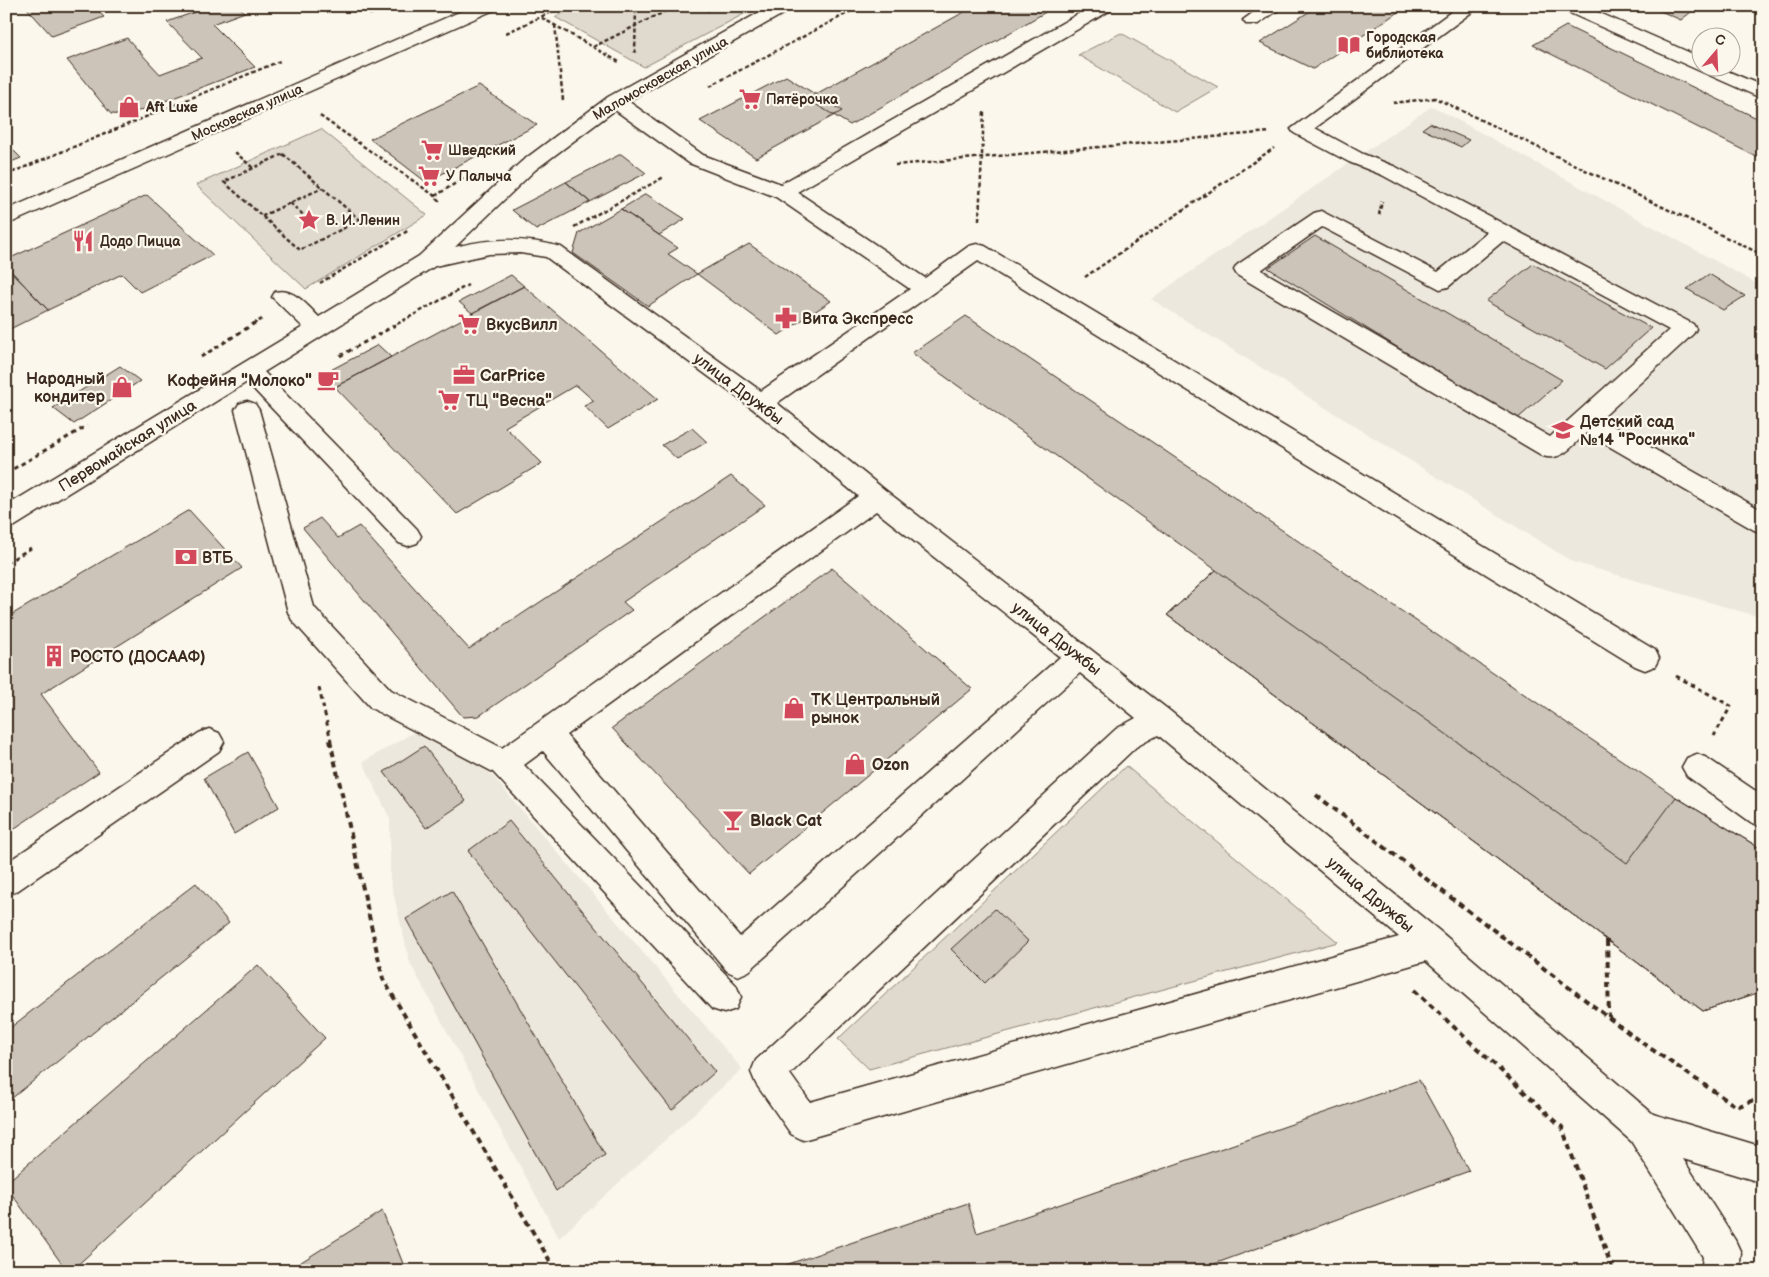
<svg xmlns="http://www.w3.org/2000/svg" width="1769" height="1277" font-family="'Balsamiq Sans',sans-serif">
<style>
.built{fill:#ede8dd}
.green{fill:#dfd9ce;stroke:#8d8276}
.building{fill:#ccc4b9;stroke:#3b2a1e}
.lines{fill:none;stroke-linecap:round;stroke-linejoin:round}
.minor-casing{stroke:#3b2a1e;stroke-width:3}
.major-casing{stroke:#3b2a1e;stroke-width:3}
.path-far2{stroke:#3b2a1e;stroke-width:2.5;stroke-dasharray:4 2.5;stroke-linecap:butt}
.path-far1{stroke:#3b2a1e;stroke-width:3;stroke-dasharray:4.5 4;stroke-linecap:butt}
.path{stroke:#3b2a1e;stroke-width:4;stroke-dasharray:6 4.5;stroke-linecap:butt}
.minor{fill:#fbf7ec;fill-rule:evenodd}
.major{fill:#fbf7ec;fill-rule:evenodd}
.labels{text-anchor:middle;stroke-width:4.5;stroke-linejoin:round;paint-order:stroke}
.far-poi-label{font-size:14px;font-weight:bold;fill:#3b2a1e;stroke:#fbf7ec;text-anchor:start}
.far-street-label{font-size:14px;fill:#3b2a1e;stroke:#fbf7ec}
.poi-label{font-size:16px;font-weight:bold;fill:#3b2a1e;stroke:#fbf7ec;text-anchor:start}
.street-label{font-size:16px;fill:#3b2a1e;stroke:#fbf7ec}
</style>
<rect width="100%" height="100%" fill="#fbf7ec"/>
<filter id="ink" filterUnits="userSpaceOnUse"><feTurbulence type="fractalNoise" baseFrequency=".02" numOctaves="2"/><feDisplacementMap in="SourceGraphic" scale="10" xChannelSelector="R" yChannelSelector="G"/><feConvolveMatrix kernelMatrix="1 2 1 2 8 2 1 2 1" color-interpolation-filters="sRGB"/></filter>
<g filter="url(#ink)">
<path class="built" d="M1432 106 1763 287V618L1573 562 1151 299Z
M414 732 485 767 742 1069 559 1238 410 963 390 879V819L363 762Z"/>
<path class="green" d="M577 6H759L644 67 555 17Z
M1121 33 1218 87 1175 112 1078 55Z
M321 129 427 215 306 289 196 185Z
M1126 766 1338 942 869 1069 838 1039Z"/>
<path class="building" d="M25 6H93L104 17 52 36Z
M200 6H238L245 12 212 24 255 67 128 115 111 114 67 60 127 38 160 74 202 58 167 22 203 9Z
M360 6H394L370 15Z
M975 6H1056L850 125 807 99Z
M1318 6H1407L1313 69 1260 43Z
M1649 6H1691L1696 8 1681 20Z
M1566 26 1763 121V160L1533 45Z
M786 76 842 111 756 158 700 121Z
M479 86 537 125 426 182 370 139Z
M1430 123 1469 140 1461 147 1422 129Z
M6 143 21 158 6 164Z
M621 154 646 173 590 202 566 182Z
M566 182 590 202 536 230 512 210Z
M646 194 685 219 659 235 621 209Z
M147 195 213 255 140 292 122 274 48 310 6 266V260Z
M621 209 678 248 668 254 697 274 648 306 573 253 579 233Z
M1315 236 1562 380 1516 420 1268 268Z
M749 244 789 272 831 301 779 335 697 274Z
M1533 264 1651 328 1605 369 1486 301Z
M6 266 48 310 6 331Z
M1709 274 1745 296 1723 310 1687 289Z
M511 275 524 286 472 313 459 302Z
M524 286 658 399 608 429 584 406 594 401 576 385 505 427 542 463 457 514 335 387Z
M966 316 1676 797 1763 850V991L1703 1011 1167 615 1216 570 912 353Z
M378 345 391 357 335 387 323 374Z
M120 366 140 381 74 424 53 408Z
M692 428 707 442 677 459 662 445Z
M731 476 765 505 623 602 632 610 479 716 463 717 303 528 320 518 338 538 359 526 469 649Z
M189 510 242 568 41 694 99 772 6 834V618Z
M832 568 972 689 749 874 612 728Z
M1216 570 1627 863 1676 797 1763 850V991L1703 1011 1167 615Z
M424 746 466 801 426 828 384 772Z
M248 752 279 807 234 834 204 778Z
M509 821 715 1072 672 1110 468 851Z
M196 883 229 923 6 1103V1031Z
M452 891 605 1155 556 1191 406 919Z
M995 909 1028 941 985 983 951 949Z
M258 965 325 1038 71 1271H67L6 1186V1183Z
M1419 1080 1469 1171 1195 1271H768L968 1203 977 1233Z
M382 1211 406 1271H287Z"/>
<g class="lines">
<g class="minor-casing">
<path id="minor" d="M771 6H793L790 10 628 101 703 155 781 184 1092 6H1114L1111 10 797 192 925 278 969 246 977 244 985 246 1655 650 1659 658 1655 666 1645 670 1635 666 978 261 777 403 885 490 1170 711 1442 933 1653 1114 1763 1147V1183L1683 1159 1735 1240 1741 1253 1739 1271H1701L1703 1257 1631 1141 1426 961 803 1140 791 1134 756 1084 751 1072 756 1060 1116 729 1136 718 1080 673 749 971 738 976 727 971 543 751 524 765 736 985 741 997 736 1009 724 1013 712 1009 493 772 371 708 292 620 288 612 235 410 239 404 247 401 255 404 259 410 314 607 391 690 502 748 858 496 753 409 546 257 520 253 489 254 435 266 264 372 417 529 421 536 417 543 408 546 399 543 247 382 15 526 6 529V506L303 327 272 297 275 292C293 287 307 305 319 317L419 256 521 162 608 97ZM615 110 689 163 776 197 910 289 761 391 561 247C525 237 491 238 455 247L535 170ZM876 511 1060 657 740 937 566 735ZM1158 735 1399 937 810 1102 790 1074 1136 747Z
M1262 6H1284L1258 24H1246L1243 20Z
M1459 6H1480L1315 128 1363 154 1396 167 1693 324 1696 329 1693 334 1601 419 1763 511V533L1754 530 1586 433C1573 445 1562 462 1543 456L1237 275 1234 270 1237 265 1314 213 1321 211 1438 272 1487 232 1382 175 1349 162 1294 133 1291 129ZM1322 227 1440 289 1448 287 1503 241 1669 330 1550 437 1261 270Z
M1560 6H1584L1702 58V68H1720L1763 86V99L1563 10Z
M209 729 219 733 224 742 219 751 17 891 6 896V863L199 733Z
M1697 754 1707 758 1763 796V827L1752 823 1687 776 1682 767 1687 758Z"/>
</g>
<g class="major-casing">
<path id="major" d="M473 6H497L494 10 6 225V210Z"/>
</g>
<path class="path-far2" d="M700 6 711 12
M542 18 619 62
M555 25 563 100
M506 33 564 6
M593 47 676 6
M635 53 636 6
M710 86 861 6
M1393 103 1435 98 1763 255
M320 116 435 196 441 203
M235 152 253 168
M283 154 360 220 300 250 224 182Z
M895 165 1270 132
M6 175 280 61
M435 196 464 178
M290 203 309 220
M1379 215 1382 201
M262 216 322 188
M979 220 984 111
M574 227 664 177
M1085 277 1274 148
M320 283 409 230
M253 324 262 319
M397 324 468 285"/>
<path class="path-far1" d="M340 356 399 323
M201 357 255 323
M6 473 87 426
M6 563 31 548
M1676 676 1731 706 1714 736
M319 688 331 741"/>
<path class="path" d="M330 740 383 979 556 1271
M1316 795 1638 1040 1737 1107 1763 1096
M1607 940 1609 1017
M1414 990 1562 1127 1613 1271"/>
<use href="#minor" class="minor"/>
<use href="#major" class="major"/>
</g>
</g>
<defs>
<g id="library-bare" transform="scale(1.725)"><path d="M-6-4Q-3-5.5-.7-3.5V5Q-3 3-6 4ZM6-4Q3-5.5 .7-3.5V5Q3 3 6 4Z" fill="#d1495b" stroke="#fbf7ec" stroke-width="2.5" paint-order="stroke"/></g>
<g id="supermarket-bare" transform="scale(1.725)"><path d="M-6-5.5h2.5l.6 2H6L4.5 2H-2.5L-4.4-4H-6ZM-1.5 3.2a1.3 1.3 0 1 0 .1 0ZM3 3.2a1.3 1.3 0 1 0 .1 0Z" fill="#d1495b" stroke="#fbf7ec" stroke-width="2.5" paint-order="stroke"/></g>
<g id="shop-bare" transform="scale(1.725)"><path d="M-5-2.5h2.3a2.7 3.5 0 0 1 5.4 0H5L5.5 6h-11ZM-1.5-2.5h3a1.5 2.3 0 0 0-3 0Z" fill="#d1495b" stroke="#fbf7ec" stroke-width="2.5" paint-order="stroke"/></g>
<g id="sight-bare" transform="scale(1.725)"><path d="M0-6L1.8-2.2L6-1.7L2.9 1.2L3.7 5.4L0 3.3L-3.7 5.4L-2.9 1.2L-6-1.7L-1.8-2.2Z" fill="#d1495b" stroke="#fbf7ec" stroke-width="2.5" paint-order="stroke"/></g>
<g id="restaurant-bare" transform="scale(1.725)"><path d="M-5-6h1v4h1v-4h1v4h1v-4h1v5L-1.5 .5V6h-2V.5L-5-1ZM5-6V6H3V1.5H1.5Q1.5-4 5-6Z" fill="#d1495b" stroke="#fbf7ec" stroke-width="2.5" paint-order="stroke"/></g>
<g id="pharmacy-bare" transform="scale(1.725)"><path d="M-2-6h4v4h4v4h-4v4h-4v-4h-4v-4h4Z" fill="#d1495b" stroke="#fbf7ec" stroke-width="2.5" paint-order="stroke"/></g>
<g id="office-bare" transform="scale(1.725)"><path d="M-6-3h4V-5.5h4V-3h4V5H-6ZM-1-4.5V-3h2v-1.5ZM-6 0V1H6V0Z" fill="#d1495b" stroke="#fbf7ec" stroke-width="2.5" paint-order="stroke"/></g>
<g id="cafe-bare" transform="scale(1.725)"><path d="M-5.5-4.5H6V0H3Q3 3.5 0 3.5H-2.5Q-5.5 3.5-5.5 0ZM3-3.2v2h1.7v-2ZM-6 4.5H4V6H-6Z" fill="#d1495b" stroke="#fbf7ec" stroke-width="2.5" paint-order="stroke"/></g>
<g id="school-bare" transform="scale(1.725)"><path d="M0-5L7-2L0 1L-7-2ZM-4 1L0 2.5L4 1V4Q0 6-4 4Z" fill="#d1495b" stroke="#fbf7ec" stroke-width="2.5" paint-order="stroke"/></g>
<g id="bank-bare" transform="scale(1.725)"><path d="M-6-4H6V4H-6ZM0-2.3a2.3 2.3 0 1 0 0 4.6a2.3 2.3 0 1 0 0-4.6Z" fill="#d1495b" stroke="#fbf7ec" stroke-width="2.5" paint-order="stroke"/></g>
<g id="building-bare" transform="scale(1.725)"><path d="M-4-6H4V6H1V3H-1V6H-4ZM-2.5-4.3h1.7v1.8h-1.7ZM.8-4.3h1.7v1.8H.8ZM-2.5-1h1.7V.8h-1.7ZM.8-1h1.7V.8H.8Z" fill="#d1495b" stroke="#fbf7ec" stroke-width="2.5" paint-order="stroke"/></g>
<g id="bar-bare" transform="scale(1.725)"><path d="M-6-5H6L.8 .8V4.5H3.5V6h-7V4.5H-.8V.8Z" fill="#d1495b" stroke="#fbf7ec" stroke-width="2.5" paint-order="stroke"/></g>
</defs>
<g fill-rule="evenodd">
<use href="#library-bare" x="1349" y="45"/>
<use href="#supermarket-bare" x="750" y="99"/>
<use href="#shop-bare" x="129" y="107"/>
<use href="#supermarket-bare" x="432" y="150"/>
<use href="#supermarket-bare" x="429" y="176"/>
<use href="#sight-bare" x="309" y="220"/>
<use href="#restaurant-bare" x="83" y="241"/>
<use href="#pharmacy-bare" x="786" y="318"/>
<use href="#supermarket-bare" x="469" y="324"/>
<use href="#office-bare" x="464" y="375"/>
<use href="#cafe-bare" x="328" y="380"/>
<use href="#shop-bare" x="122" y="387"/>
<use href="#supermarket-bare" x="449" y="400"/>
<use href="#school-bare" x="1563" y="430"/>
<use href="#bank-bare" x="186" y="557"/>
<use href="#building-bare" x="54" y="656"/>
<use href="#shop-bare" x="794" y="708"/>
<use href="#shop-bare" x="855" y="764"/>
<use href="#bar-bare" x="733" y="820"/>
</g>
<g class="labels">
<g class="far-poi-label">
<text x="1366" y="42">Городская<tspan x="1366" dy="16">библиотека</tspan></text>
<text x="766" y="104">Пятёрочка</text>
<text x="146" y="112">Aft Luxe</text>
<text x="448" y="155">Шведский</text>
<text x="446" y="181">У Палыча</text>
<text x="326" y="225">В. И. Ленин</text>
<text x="100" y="246">Додо Пицца</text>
</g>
<g class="far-street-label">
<text transform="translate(660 78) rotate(-30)" y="5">Маломосковская улица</text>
<text transform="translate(247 112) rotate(-24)" y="5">Московская улица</text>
</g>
<g class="poi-label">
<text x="802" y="324">Вита Экспресс</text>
<text x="486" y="330">ВкусВилл</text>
<text x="480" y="381">CarPrice</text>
<text x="105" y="384" text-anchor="end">Народный<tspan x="105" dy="18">кондитер</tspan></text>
<text x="312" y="386" text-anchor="end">Кофейня "Молоко"</text>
<text x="466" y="406">ТЦ "Весна"</text>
<text x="1580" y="427">Детский сад<tspan x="1580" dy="18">№14 "Росинка"</tspan></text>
<text x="202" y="563">ВТБ</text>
<text x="70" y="662">РОСТО (ДОСААФ)</text>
<text x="811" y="705">ТК Центральный<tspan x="811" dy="18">рынок</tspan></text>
<text x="872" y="770">Ozon</text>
<text x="750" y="826">Black Cat</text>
</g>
<g class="street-label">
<text transform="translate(739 388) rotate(37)" y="6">улица Дружбы</text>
<text transform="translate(127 445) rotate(-32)" y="6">Первомайская улица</text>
<text transform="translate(1057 638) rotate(38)" y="6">улица Дружбы</text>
<text transform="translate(1371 894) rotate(40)" y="6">улица Дружбы</text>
</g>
</g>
<rect width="1769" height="1277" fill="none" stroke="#fbf7ec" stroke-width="25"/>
<rect x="12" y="12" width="1744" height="1252" fill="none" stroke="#3b2a1e" stroke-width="2" filter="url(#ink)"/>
<g transform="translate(1716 52) rotate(19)"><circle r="24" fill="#fbf7ec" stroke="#aea59a"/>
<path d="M0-4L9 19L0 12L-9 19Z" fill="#d1495b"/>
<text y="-8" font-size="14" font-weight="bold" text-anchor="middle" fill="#3b2a1e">С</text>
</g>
</svg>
